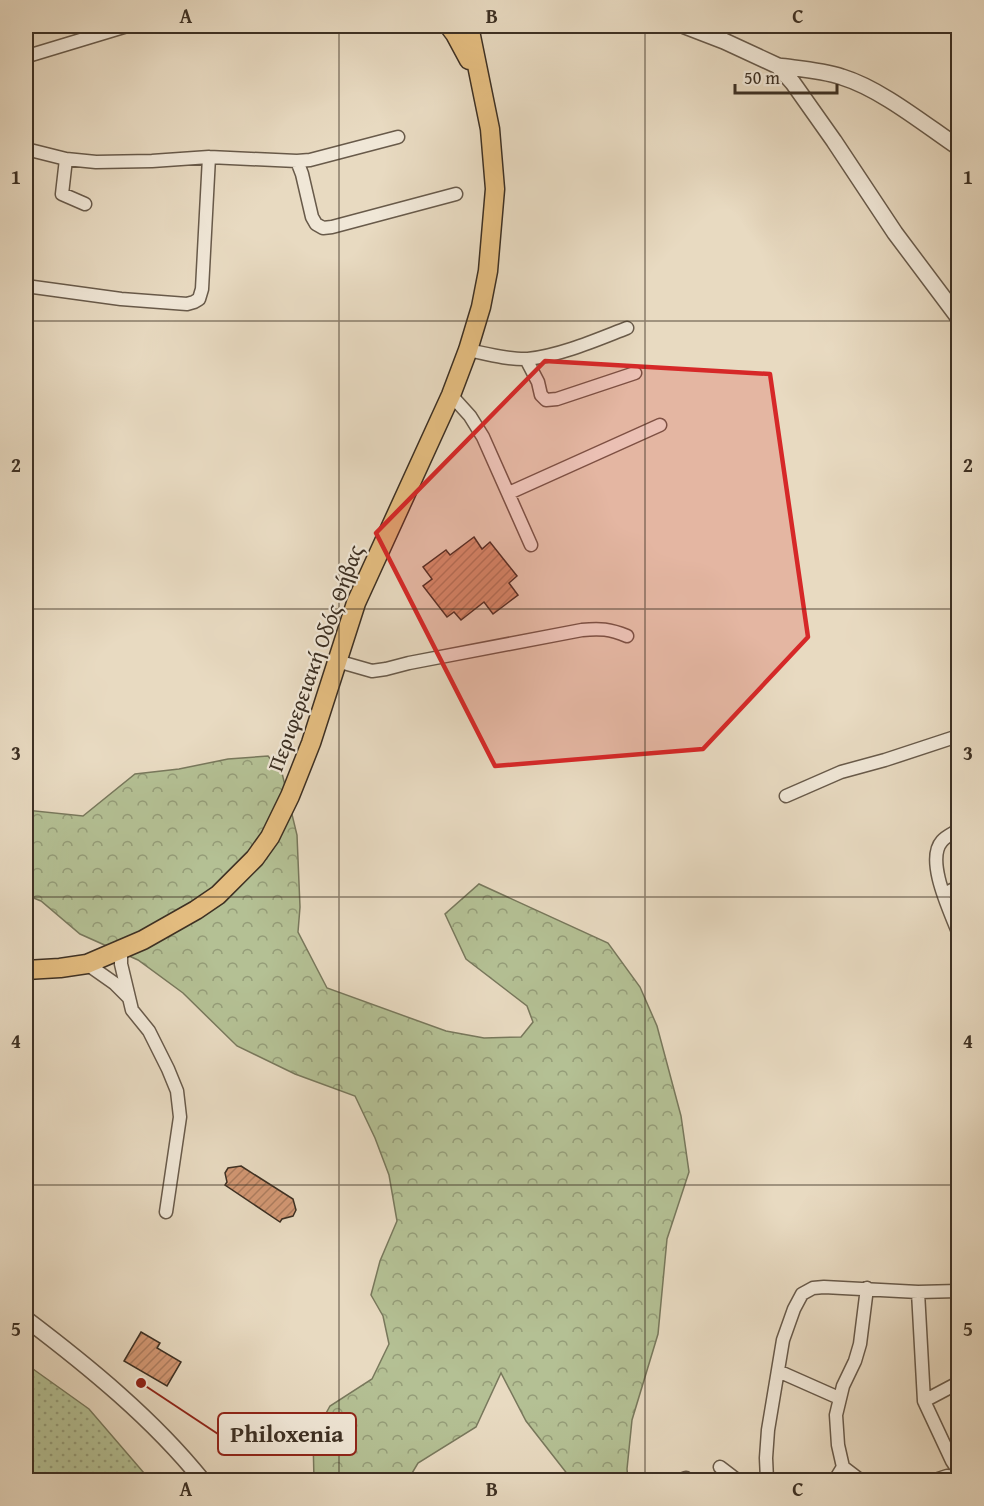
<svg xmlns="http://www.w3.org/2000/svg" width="984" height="1506" font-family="'Gentium Book Plus',serif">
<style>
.grass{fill:url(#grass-dots);stroke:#78785c;stroke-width:1.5}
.forest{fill:url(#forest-crowns);stroke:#78785c;stroke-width:1.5}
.building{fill:url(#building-hatch);stroke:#3d3023;stroke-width:1.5}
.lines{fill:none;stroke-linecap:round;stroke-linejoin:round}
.minor-casing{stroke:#685a4a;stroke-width:15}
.tertiary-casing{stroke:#685a4a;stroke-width:18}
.primary-casing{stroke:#3d3023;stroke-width:21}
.minor{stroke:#f0e7d7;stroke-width:12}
.tertiary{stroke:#f0e7d7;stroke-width:15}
.primary{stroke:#e4bd80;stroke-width:18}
.marked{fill:#d62828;fill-opacity:0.2;stroke:#d62828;stroke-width:4.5;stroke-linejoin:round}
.grid{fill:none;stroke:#3d3023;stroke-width:1.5;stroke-opacity:0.55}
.labels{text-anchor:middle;stroke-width:4.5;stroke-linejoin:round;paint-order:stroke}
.street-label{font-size:22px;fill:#3d3023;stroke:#f0e7d7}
.leader{fill:none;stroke:#8f2418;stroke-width:2}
.callout-dot{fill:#8f2418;stroke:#f0e7d7;stroke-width:2}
.callout{fill:#f0e7d7;stroke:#8f2418;stroke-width:2}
.callout-label{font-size:24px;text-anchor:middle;font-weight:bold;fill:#3d3023}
.neatline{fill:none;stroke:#3d3023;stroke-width:2}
.grid-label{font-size:20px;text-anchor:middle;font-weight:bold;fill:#3d3023}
</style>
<defs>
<pattern id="grass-dots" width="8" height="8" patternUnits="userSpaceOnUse" patternTransform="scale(1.5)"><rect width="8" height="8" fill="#b4c094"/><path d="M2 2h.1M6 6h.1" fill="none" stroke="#949c78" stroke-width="1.8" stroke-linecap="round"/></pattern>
<pattern id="forest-crowns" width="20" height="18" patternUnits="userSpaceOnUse" patternTransform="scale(1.5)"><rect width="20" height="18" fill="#b4c094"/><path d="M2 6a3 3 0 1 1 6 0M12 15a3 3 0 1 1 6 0" fill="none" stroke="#949c78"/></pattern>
<pattern id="building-hatch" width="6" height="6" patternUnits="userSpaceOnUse" patternTransform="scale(1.5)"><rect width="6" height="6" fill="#d29773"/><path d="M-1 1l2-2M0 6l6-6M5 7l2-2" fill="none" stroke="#ac7c5e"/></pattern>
</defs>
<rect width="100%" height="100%" fill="#e8dac1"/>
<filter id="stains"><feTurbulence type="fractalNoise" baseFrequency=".00333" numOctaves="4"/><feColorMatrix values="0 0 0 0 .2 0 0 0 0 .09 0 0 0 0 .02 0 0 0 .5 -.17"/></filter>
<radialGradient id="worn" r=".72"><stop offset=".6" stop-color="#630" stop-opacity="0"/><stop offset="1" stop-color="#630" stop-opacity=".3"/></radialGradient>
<path class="grass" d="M26 1364 89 1409 150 1480H26Z"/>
<path class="forest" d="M268 756 282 773 297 835 300 907 298 932 327 988 446 1031 484 1038 521 1037 533 1022 527 1006 466 959 445 914 479 884 608 943 640 987 657 1026 681 1116 689 1172 667 1239 658 1334 632 1420 627 1469 628 1480H572L526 1421 501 1373 476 1427 418 1463 408 1480H314L313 1437 330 1406 372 1379 389 1344 383 1316 371 1295 380 1261 397 1221 389 1175 375 1138 355 1096 295 1074 237 1046 183 993 138 960 80 934 41 901 26 895V810L83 816 135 774 179 769 228 759Z"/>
<path class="building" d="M474 537 482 549 490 542 517 576 509 583 518 595 493 614 484 602 461 620 454 612 447 617 423 586 432 579 423 567 446 550 450 555Z
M241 1166 293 1199 296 1210 293 1216 282 1219 280 1222 225 1185 227 1182 225 1173 228 1168Z
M141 1332 160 1343 157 1348 181 1362 167 1386 124 1361Z"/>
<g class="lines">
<g class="minor-casing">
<path id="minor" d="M26 59 31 55 127 26
M26 149 66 159 96 162 152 161 209 157 297 161 310 160 398 137
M66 159 62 194 85 204
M297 161 302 174 312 217 316 224 323 228 332 227 456 194
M26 286 121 299 187 304 194 302 199 299 202 289 209 157
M468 350C487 354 509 360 528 359 562 355 596 340 627 328
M526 359 538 382 541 395 546 400 557 399 635 373
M451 395 470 416 483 437 531 545
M509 493 660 425
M337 661 372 671 386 669 409 663 582 630C600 628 610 629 627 636
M786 796 841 772 885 760 958 736
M958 830C954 833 946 836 942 841 925 860 950 911 958 932
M944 894 958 887
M121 950V964L132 1010 149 1031 168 1069 177 1091 180 1117 166 1212
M87 964 114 983 128 997
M918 1292 924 1401
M778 1371 839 1398
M958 1383 924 1401 952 1461 958 1470
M720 1467 737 1480
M681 1480 686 1478
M767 1480 766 1458 768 1430 783 1340 794 1309 802 1294 813 1288 824 1287 918 1292 958 1291
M835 1480 843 1467
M860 1480 843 1467 838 1445 836 1415 843 1386 855 1361 860 1344 867 1288
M935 1480 947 1476 958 1477"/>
</g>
<g class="tertiary-casing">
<path id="tertiary" d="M685 26 724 41 778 66 793 83 834 141 895 233 958 317
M778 66C800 69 821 70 842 77 881 89 924 124 958 147
M26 1319C88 1366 153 1419 202 1480"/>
</g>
<g class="primary-casing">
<path id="primary" d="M449 26 455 34 469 60
M26 970 60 968 87 964 143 940 196 910 218 895 255 858 270 837 290 796 311 743 356 603 451 395 468 350 481 307 488 271 495 189 490 129 469 26"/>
</g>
<use href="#minor" class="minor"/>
<use href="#tertiary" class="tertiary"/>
<use href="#primary" class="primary"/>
</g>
<path class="marked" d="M545 361 770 374 808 637 703 749 495 766 376 533Z"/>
<path class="grid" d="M339 26V1480M645 26V1480M26 321H958M26 609H958M26 897H958M26 1185H958"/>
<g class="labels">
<g class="street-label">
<text transform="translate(315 658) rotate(-70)" y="8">Περιφερειακή Οδός Θήβας</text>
</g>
</g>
<path class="leader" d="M141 1383L218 1434"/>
<circle class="callout-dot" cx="141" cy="1383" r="6"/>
<rect class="callout" x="218" y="1413" width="138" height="42" rx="6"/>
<g class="callout-label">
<text x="287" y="1442">Philoxenia</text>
</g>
<rect width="984" height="1506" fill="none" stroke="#e8dac1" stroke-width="66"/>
<path d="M735 84v9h102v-9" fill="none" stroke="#3d3023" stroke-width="3"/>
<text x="744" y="84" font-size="18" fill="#3d3023" stroke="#f0e7d7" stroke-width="4.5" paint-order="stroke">50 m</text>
<rect x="33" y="33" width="918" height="1440" class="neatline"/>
<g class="grid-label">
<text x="186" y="23">A</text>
<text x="492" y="23">B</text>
<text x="798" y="23">C</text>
<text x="16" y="184">1</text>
<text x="968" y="184">1</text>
<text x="16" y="472">2</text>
<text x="968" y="472">2</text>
<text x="16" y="760">3</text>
<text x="968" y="760">3</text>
<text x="16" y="1048">4</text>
<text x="968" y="1048">4</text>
<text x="16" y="1336">5</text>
<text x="968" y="1336">5</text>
<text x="186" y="1496">A</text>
<text x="492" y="1496">B</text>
<text x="798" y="1496">C</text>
</g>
<rect width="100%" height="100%" filter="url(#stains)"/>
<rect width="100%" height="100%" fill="url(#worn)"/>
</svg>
